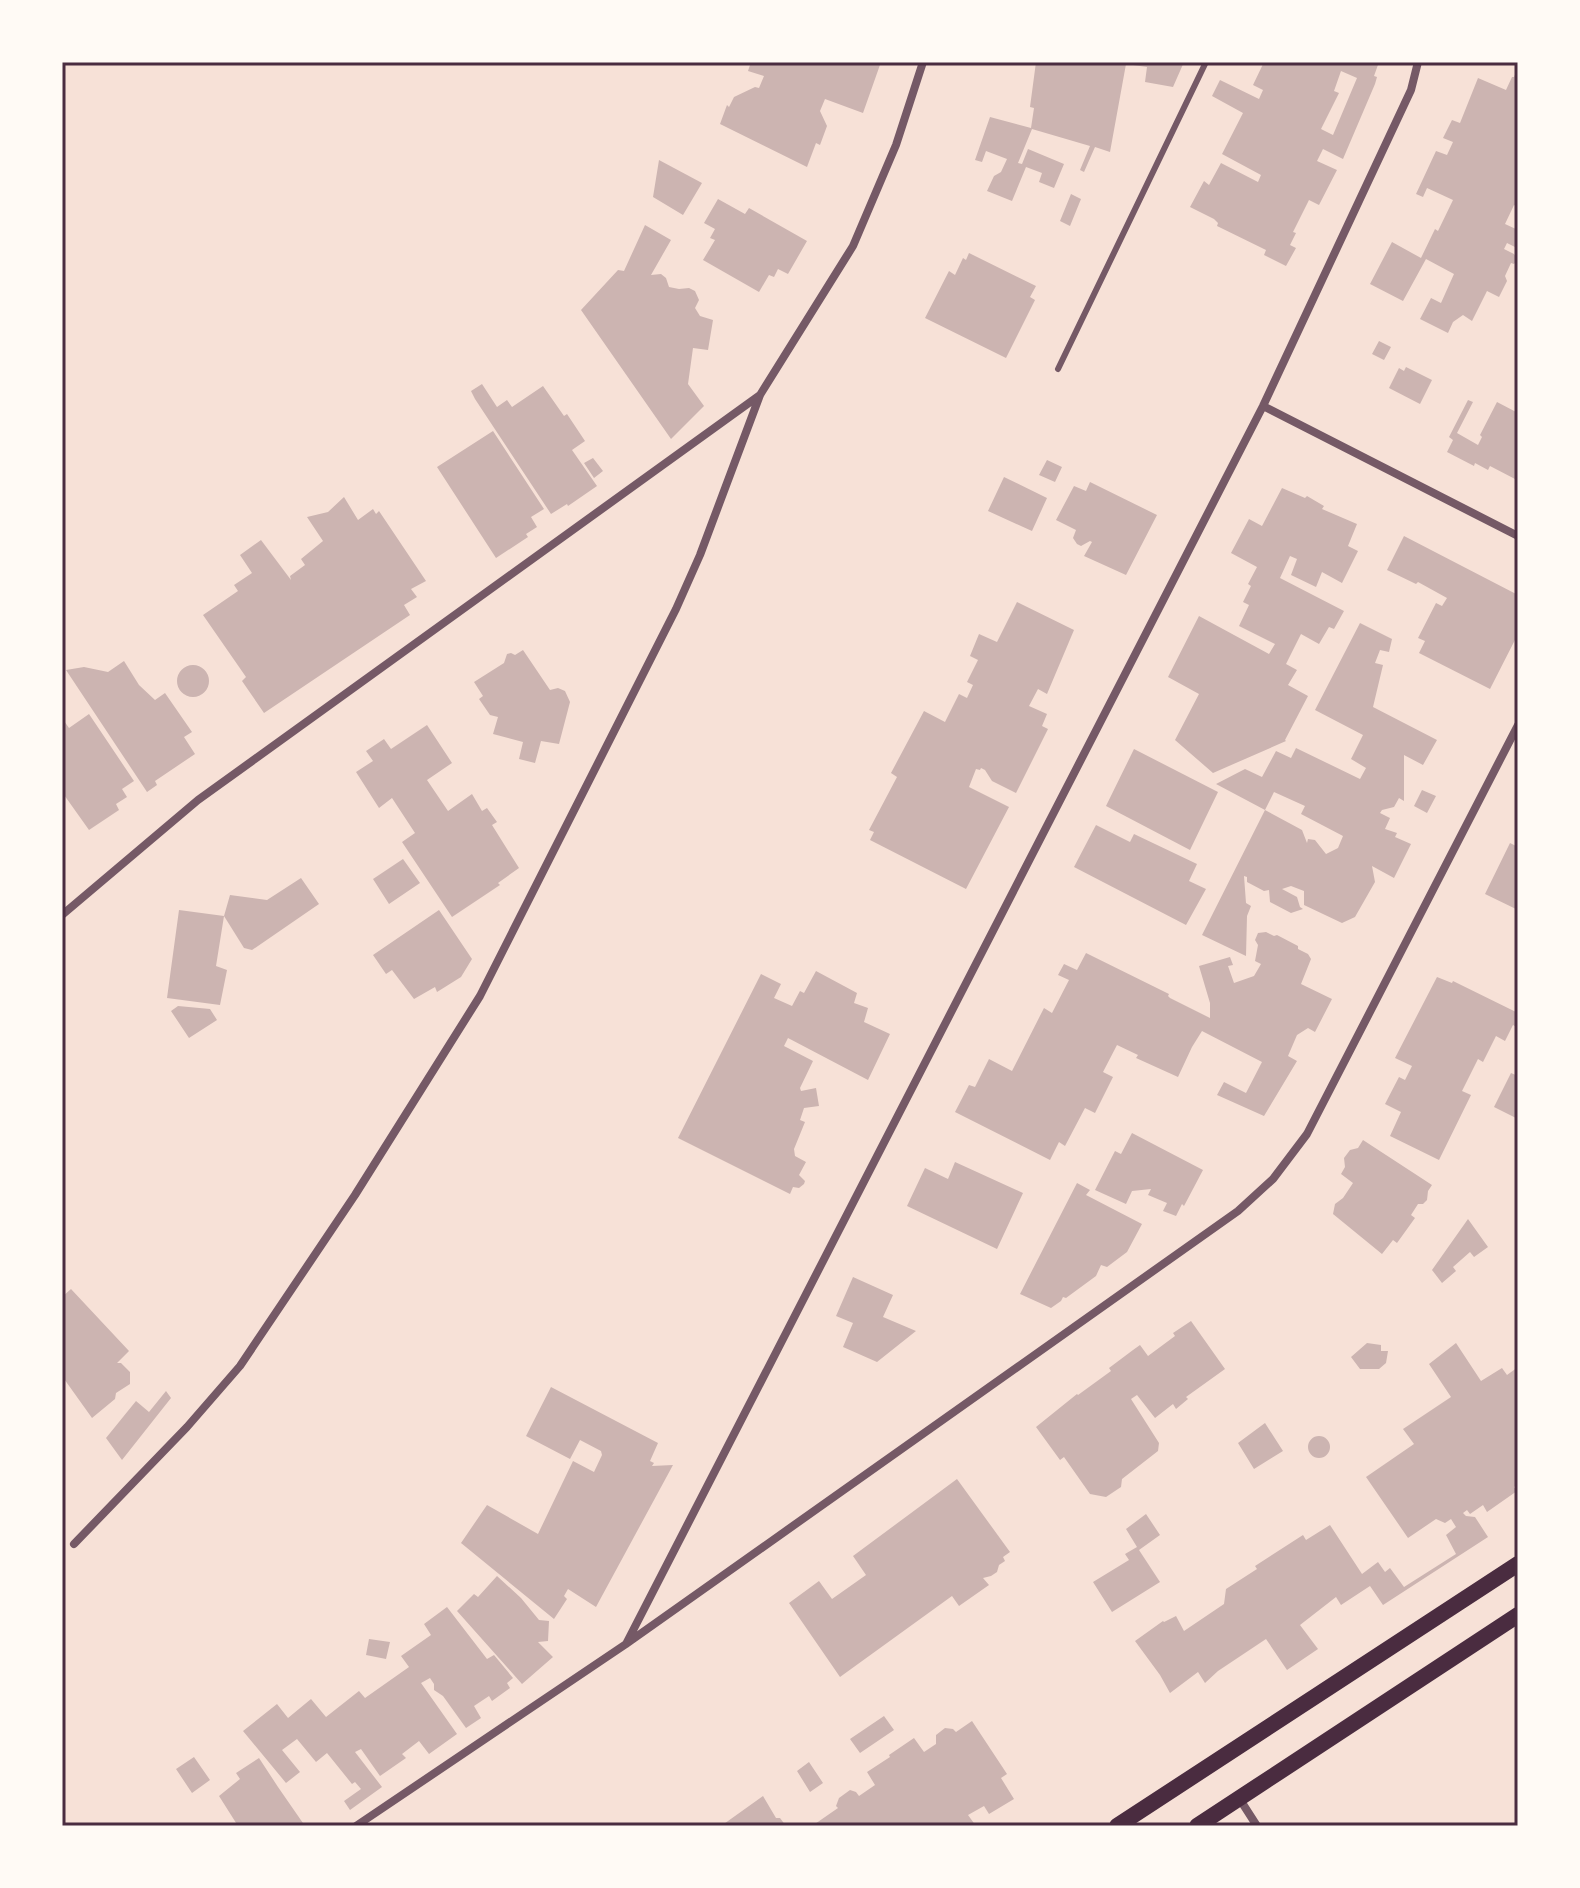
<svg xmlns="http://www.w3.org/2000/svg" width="1580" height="1888" font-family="Rubik,sans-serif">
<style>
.building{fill:#ccb4b1;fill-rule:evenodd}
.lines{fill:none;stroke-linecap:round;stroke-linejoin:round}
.service{stroke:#755966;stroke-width:6}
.minor{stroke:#755966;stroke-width:8}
.secondary{stroke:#4a2c40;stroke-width:16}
.neatline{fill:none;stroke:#4a2c40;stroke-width:3}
</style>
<rect width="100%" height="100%" fill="#f7e1d7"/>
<path class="building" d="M751 62 841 63 881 62 863 113 825 99 820 111 827 126 820 145 816 143 807 167 720 124 727 105 729 107 734 97 755 87 759 88 764 76 748 71Z
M1036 62H1184L1173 87 1145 82 1147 67 1126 64 1110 152 1095 147 1084 172 1080 170 1090 146 1032 129 1018 163 1022 164 1028 149 1064 164 1054 188 1039 182 1042 173 1026 167 1012 201 987 191 994 176 1001 172 1007 159 986 151 982 162 975 160 990 117 1031 128 1034 108 1030 107Z
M1264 62H1379L1374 76 1377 77 1375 84 1343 159 1323 149 1317 161 1337 170 1319 205 1309 200 1293 232 1296 233 1290 245 1296 248 1286 266 1264 255 1266 250 1217 226 1218 223 1214 219 1190 207 1204 181 1209 185 1221 163 1258 182 1261 175 1222 154 1243 113 1212 96 1220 80 1259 99 1263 90 1253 85ZM1341 71 1357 78 1333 135 1321 129 1339 93 1334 91Z
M1518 68V207L1514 205 1505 224 1518 230V245L1517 248 1507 243 1504 249 1514 254 1518 260 1514 264 1511 263 1505 276 1507 281 1499 297 1487 291 1472 321 1463 315 1453 322 1448 333 1420 319 1431 298 1441 303 1454 274 1426 259 1403 301 1370 284 1392 242 1421 258 1435 229 1438 231 1453 200 1427 188 1423 197 1416 194 1436 151 1447 155 1453 142 1443 138 1452 120 1460 123 1478 78 1506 90 1512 77H1514Z
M659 160 702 183 683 215 653 197Z
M1071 194 1081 199 1070 226 1060 221Z
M718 199 745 214 749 208 807 241 788 274 778 269 774 277 769 275 759 292 703 260 715 240 710 238 715 229 704 223Z
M645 225 671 240 651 275 661 274 666 278 669 287 679 289 689 288 695 291 699 300 695 308 700 316 713 320 708 350 693 348 688 384 704 406 671 439 581 310 618 270 624 271Z
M969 253 1036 286 1030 297 1035 300 1006 358 925 318 949 271 955 275 963 258 966 260Z
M1379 341 1391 347 1384 360 1372 354Z
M1406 367 1432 380 1420 404 1389 388 1399 368 1404 371Z
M482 384 497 407 507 400 512 407 543 386 564 416 567 414 585 441 572 450 597 486 568 506 567 504 551 514 475 399 471 391Z
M1468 400 1473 402 1457 433 1478 445 1482 437 1480 435 1497 402 1518 413V477L1516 476 1515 479 1490 466 1488 470 1475 463 1474 466 1447 452 1453 440 1449 437Z
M493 431 544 509 531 517 537 527 526 534 528 537 496 558 437 467Z
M593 458 603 471 594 478 584 463Z
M1047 460 1062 467 1055 482 1039 475Z
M1004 477 1047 498 1032 531 988 511Z
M1090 482 1157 515 1126 575 1084 556 1092 542 1090 541 1081 546 1077 544 1073 538 1076 530 1056 520 1074 486 1086 491Z
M1282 488 1305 498 1307 496 1324 506 1322 509 1357 524 1348 546 1358 551 1342 583 1322 572 1316 587 1291 575 1297 559 1290 556 1280 578 1344 611 1334 629 1329 627 1319 644 1301 634 1286 664 1297 670 1288 685 1308 696 1285 740 1286 741 1213 773 1175 740 1199 694 1168 677 1199 616 1269 654 1275 644 1239 626 1249 605 1243 602 1251 586 1248 584 1257 567 1231 553 1249 519 1262 526Z
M344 497 358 520 373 509 376 514 379 511 426 581 411 589 417 597 404 605 410 615 264 713 242 681 246 677 203 615 238 591 234 585 252 573 240 555 261 540 291 580 290 576 305 565 301 559 323 541 307 517 328 512Z
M1404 536 1518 595V634L1490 689 1419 653 1425 641 1418 638 1436 603 1442 606 1447 598 1418 582 1416 584 1387 570Z
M1017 602 1074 630 1047 694 1038 689 1029 706 1047 714 1042 726 1048 729 1016 793 992 781 985 770 981 768 980 770 976 769 969 787 1009 807 966 889 870 840 874 832 869 830 897 777 891 773 924 711 945 722 959 694 967 698 973 685 967 682 978 660 970 656 979 634 997 642Z
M1360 623 1392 639 1389 652 1380 650 1375 663 1383 665 1373 707 1437 740 1423 765 1404 755V801L1399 798 1394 807 1382 810 1380 813 1390 818 1385 829 1397 833 1395 837 1411 844 1394 878 1372 866 1375 882 1355 917 1342 923 1304 905V891L1291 886 1282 889 1297 897 1300 907 1303 909 1291 913 1270 902 1269 890 1264 891 1247 882V877L1244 876 1246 903 1251 906 1247 916 1246 956 1202 935 1265 810 1216 784 1245 769 1262 777 1276 751 1291 758 1296 748 1360 779 1366 768 1351 759 1363 735 1315 710ZM1274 792 1305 806 1301 814 1343 836 1338 848 1326 854 1315 840 1308 839 1307 843 1302 830 1265 810Z
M523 650 550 690 558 688 565 691 570 702 559 744 541 741 535 763 519 759 523 742 493 734 498 717 490 715 479 699 483 696 474 682 504 663 507 654 511 653 515 655Z
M124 661 139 685 155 700 165 693 192 732 184 737 195 754 155 781 157 785 147 792 66 670 84 667 108 672Z
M177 681a16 16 0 1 1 32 0a16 16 0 1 1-32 0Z
M89 714 134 781 122 789 127 797 116 804 119 810 89 830 62 792V718L69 728Z
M427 725 452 763 427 780 448 811 472 794 482 811 487 808 497 822 492 825 519 868 498 883 500 885 452 917 402 842 415 833 392 798 379 808 356 772 373 761 366 751 384 739 391 749Z
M1134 749 1218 792 1190 850 1106 806Z
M1422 790 1436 796 1427 813 1414 806Z
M1096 825 1130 842 1134 834 1197 864 1189 881 1206 889 1186 925 1074 867Z
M1510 843 1518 847V910L1485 894Z
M403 859 420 883 389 904 373 879Z
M301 878 319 904 252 950 244 948 224 916 230 895 267 900Z
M179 910 224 916 216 966 227 970 220 1005 167 998Z
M439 910 472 959 461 977 437 992 435 987 414 999 392 970 386 974 373 955Z
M1266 932 1274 936 1277 935 1298 946V949L1308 954 1311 959 1301 984 1332 999 1315 1032 1308 1028 1297 1035 1288 1056 1297 1061 1264 1116 1217 1095 1224 1082 1246 1093 1262 1062 1202 1031 1192 1047 1178 1077 1136 1058 1138 1055 1117 1045 1103 1072 1113 1077 1095 1113 1085 1108 1065 1146 1059 1142 1050 1160 955 1112 969 1085 975 1087 989 1059 1012 1071 1044 1008 1052 1013 1069 980 1058 975 1064 964 1077 970 1086 953 1169 994 1168 996 1170 998 1210 1018V1003L1199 966 1230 957 1233 965 1228 966 1234 983 1254 976 1261 964 1255 961 1258 945 1255 940 1258 933Z
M816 971 857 993 854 1003 868 1008 864 1022 890 1034 868 1080 788 1038 784 1046 813 1061 800 1088 801 1091 816 1088 819 1106 804 1108 800 1120 805 1122 794 1149 795 1156 806 1162 799 1175 805 1181 804 1184 799 1188 793 1187 790 1194 678 1138 761 974 781 984 774 998 792 1006 800 991 804 993Z
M1437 977 1452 983 1453 981 1518 1013V1028L1513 1025 1505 1041 1496 1036 1483 1062 1478 1059 1462 1091 1471 1095 1439 1160 1390 1136 1401 1112 1385 1104 1399 1077 1405 1080 1412 1066 1395 1058Z
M178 1006 210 1009 217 1020 189 1038 171 1011Z
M1511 1073 1518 1076V1119L1494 1107Z
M1132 1133 1203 1170 1184 1206 1182 1204 1176 1216 1163 1211 1167 1203 1148 1195 1151 1189 1132 1191 1126 1204 1095 1190 1115 1151 1121 1154Z
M1363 1140 1432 1185 1428 1191 1427 1200 1423 1204H1418L1411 1215 1415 1218 1397 1243 1393 1240 1382 1254 1333 1214 1335 1204 1343 1198 1353 1183 1341 1174 1345 1167 1344 1158 1350 1150 1358 1148Z
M955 1162 1023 1193 997 1249 907 1206 925 1168 948 1179Z
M1077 1183 1090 1190 1086 1195 1142 1224 1127 1252 1107 1267 1101 1265 1096 1276 1066 1298 1063 1297 1061 1301 1051 1308 1020 1294Z
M1468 1219 1488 1247 1474 1257 1470 1252 1453 1267 1456 1271 1442 1283 1432 1270Z
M853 1277 893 1295 883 1317 916 1331 877 1362 843 1347 853 1323 836 1316Z
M71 1289 129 1351 117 1363H121L130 1372V1384L116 1393 115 1399 92 1418 62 1376V1297Z
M1191 1321 1225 1369 1186 1397 1188 1399 1176 1409 1173 1404 1155 1418 1137 1395 1131 1399 1159 1443 1158 1451 1122 1479 1121 1487 1106 1497 1090 1494 1064 1457 1060 1460 1036 1427 1077 1394 1078 1395 1111 1371 1109 1368 1133 1350 1140 1345 1148 1356 1175 1336 1173 1333Z
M1367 1343 1381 1345V1351H1388L1386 1363 1379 1369H1360L1351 1357Z
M1456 1343 1481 1381 1502 1368 1507 1375 1518 1367V1484L1514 1487 1517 1491 1487 1512 1483 1505 1470 1514 1467 1510 1463 1513 1466 1516 1475 1517 1488 1537 1383 1605 1370 1586 1341 1605 1336 1597 1300 1625 1318 1649 1287 1670 1266 1639 1218 1671 1205 1683 1198 1672 1170 1693 1160 1675 1135 1641 1163 1621 1164 1622 1176 1616 1184 1631 1224 1604 1226 1589 1257 1569 1255 1566 1303 1535 1306 1540 1330 1525 1362 1574 1378 1562 1385 1572 1390 1568 1404 1587 1456 1554 1446 1535 1456 1527 1451 1519 1445 1523 1436 1519 1408 1538 1366 1477 1414 1444 1403 1429 1451 1397 1429 1364Z
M551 1387 658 1443 650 1461 654 1463 652 1466 673 1465 596 1607 568 1589 564 1596 567 1599 554 1619 461 1543 487 1505 538 1534 573 1461 594 1472 602 1455 601 1451 580 1440 570 1459 526 1436Z
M166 1391 171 1398 122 1460 106 1438 136 1401 149 1412Z
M1265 1423 1283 1451 1254 1469 1238 1443Z
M1308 1447a11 11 0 1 1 22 0a11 11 0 1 1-22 0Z
M957 1479 1010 1552 1003 1557 1005 1561 999 1565 997 1572 991 1576 983 1578 989 1585 959 1606 952 1596 840 1677 789 1603 819 1581 832 1599 866 1575 853 1556Z
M1146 1514 1160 1535 1139 1550 1160 1582 1112 1612 1093 1582 1129 1560 1125 1554 1137 1547 1126 1529Z
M497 1576 521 1598 539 1620 549 1621 548 1641 538 1642 553 1657 522 1684 457 1611 474 1594 478 1597Z
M447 1607 487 1659 494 1655 513 1678 507 1683 510 1688 492 1701 489 1696 474 1706 481 1718 466 1728 443 1696 434 1690V1684L430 1678 421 1683 457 1734 429 1754 419 1741 402 1754 406 1758 380 1776 361 1749 355 1752 382 1787 350 1810 344 1801 361 1789 355 1782 352 1784 327 1753 316 1762 297 1739 282 1750 300 1772 286 1783 243 1731 277 1704 288 1718 311 1699 326 1717 359 1691 365 1698 409 1667 401 1656 431 1635 424 1624Z
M369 1639 390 1642 386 1659 366 1655Z
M884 1716 894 1730 860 1753 850 1739Z
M972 1721 1007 1774 1001 1778 1014 1799 989 1814 984 1806 968 1815 976 1826H812L838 1808 836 1806 839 1798 850 1790 856 1792 859 1796 875 1785 867 1772 890 1757 889 1755 914 1738 924 1752 936 1744V1735L945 1728 953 1729 956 1732Z
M194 1757 210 1780 192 1793 176 1769Z
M259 1758 278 1787 305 1826H238L219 1796 240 1779 236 1773Z
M809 1762 823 1783 810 1792 797 1771Z
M763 1796 776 1818H780L786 1826H764L762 1823 757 1826H721Z"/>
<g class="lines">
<path class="service" d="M1058 369 1206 62"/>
<path class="minor" d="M1263 406 1518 536
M62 915 198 800 760 395
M74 1544 187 1427 240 1366 355 1195 480 996 676 609 700 555 760 395 853 246 896 145 923 62
M626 1644 1263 406 1411 90 1418 62
M1239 1798 1257 1826
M356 1826 626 1644 1238 1211 1273 1179 1307 1134 1518 725"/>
<path class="secondary" d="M1117 1826 1518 1564
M1197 1826 1518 1615"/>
</g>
<rect width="1580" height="1888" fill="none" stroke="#fffaf5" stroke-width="128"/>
<rect x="64" y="64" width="1452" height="1760" class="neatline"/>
</svg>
